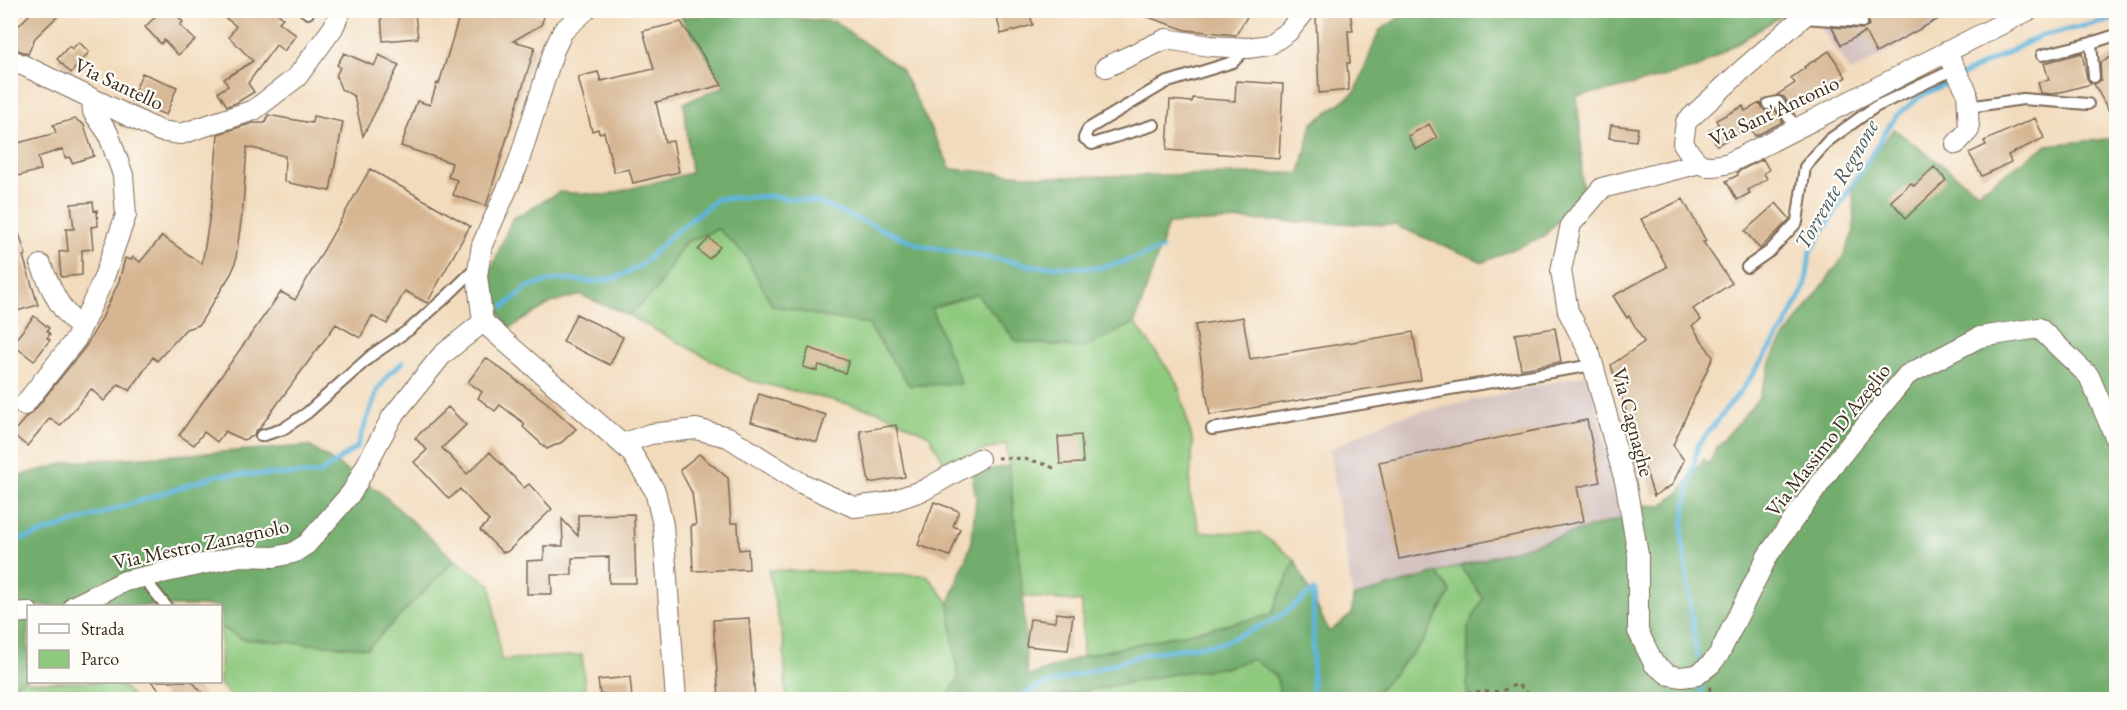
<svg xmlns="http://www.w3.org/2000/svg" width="2127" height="710" font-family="'EB Garamond',serif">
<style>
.industrial{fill:#d1bfbd}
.green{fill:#8ec97e;stroke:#647a4e;stroke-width:1.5}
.forest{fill:#72ad6d;stroke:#566c46;stroke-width:1.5}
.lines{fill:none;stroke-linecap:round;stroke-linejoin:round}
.stream{stroke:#5fb5db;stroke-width:5}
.building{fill:#d6b692}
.service-casing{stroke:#7b6856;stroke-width:14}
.minor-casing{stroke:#7b6856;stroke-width:22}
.path{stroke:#7b6856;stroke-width:3;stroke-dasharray:4.5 4.5;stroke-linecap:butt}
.service{stroke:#fff;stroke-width:10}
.minor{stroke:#fff;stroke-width:20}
.labels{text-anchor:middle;stroke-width:4.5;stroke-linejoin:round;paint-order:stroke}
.street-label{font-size:21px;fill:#3b2a1e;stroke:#fdfcf7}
.water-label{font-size:22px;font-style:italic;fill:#485b60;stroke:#fdfcf7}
</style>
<rect width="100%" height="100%" fill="#fdfcf7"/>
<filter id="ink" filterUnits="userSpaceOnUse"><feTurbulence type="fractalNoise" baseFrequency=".0167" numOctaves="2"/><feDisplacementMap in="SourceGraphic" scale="12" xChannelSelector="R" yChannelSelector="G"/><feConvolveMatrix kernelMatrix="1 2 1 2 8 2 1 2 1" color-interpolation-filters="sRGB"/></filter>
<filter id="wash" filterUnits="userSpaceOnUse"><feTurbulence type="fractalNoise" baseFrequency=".008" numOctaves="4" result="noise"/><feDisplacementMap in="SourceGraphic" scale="24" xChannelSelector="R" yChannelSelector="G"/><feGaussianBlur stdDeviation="1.35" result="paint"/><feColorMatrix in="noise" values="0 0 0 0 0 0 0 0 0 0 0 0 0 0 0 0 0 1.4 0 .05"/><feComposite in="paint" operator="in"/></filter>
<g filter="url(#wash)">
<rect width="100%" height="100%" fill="#f2dbbd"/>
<path class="industrial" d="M1819 10 1963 11 1851 72 1812 15Z
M1589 374 1621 519 1353 598 1329 450 1390 419Z"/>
<path class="green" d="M718 229 745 255 772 305 825 317 868 324 909 385 961 384 931 308 977 294 1016 341 1082 348 1135 323 1178 383 1193 444 1189 492 1200 532 1260 533 1295 560 1271 615 1083 656 1082 602 1023 596 1006 444 944 462 929 435 881 412 748 380 628 315 656 291 684 243Z
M455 560 491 585 501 660 582 655 586 699H233L218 682H220L221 627 242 639 368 648Z
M1460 566 1483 598 1468 628 1467 699 1370 700 1422 643 1451 592 1437 573Z
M768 570 927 575 949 603 958 679 945 699H786L784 645Z
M1252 659 1276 676 1281 699 1041 700 1179 673 1229 667Z
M28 677V682H119L135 699H11L10 687Z"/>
<path class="forest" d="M1409 11H1782L1781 16 1697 68 1613 90 1576 96 1581 133 1582 194 1544 236 1483 262 1394 225 1243 220 1168 224 1135 323 1082 348 1016 341 977 294 931 308 961 384 909 385 868 324 825 317 772 305 745 255 718 229 684 243 656 291 628 315 580 295 551 303 508 329 489 291 490 272 512 219 559 192 605 195 691 173 684 103 725 86 681 17 744 13 835 22 901 69 951 169 1049 177 1300 173 1312 124 1356 91 1379 31Z
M1894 129 1978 192 2047 145 2116 138V699H1467L1468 628 1483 598 1460 566 1633 515 1642 505 1660 506 1678 494 1704 459 1709 464 1715 450 1759 398 1775 351 1842 259 1854 231 1853 180Z
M309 446 380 492 455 560 368 648 242 639 221 627 220 606H28V677L11 687V478L70 462Z
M1009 466 1023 596 1027 677 1083 656 1271 615 1295 560 1329 632 1352 614 1353 597 1437 573 1451 592 1422 643 1370 699H1281L1276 676 1252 659 1229 667 1179 673 1041 699 945 700 958 679 949 603 971 544 976 499 972 473Z"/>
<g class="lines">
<path class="stream" d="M504 307 528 287 558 279 594 282 618 277 640 266 673 234 717 199 770 196 817 202 922 246 1036 266 1098 268 1124 262 1162 249
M10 539 27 538 218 475 319 474 357 447 377 391 389 374 403 362
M1697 657 1682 534 1688 493 1698 445 1744 387 1785 327 1806 284 1810 252 1895 117 1921 96 2040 36 2116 19
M1014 700 1037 687 1149 653 1221 643 1275 620 1314 591
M1312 700 1314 591
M1700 700 1702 689"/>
</g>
<g id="blocks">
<path class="building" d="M34 10H64L35 38 28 54 10 47V34Z
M162 10H172L183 22 180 25 195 40 178 55 164 40 161 44 145 27Z
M215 10H274L283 18 279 22 296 35 284 51 276 45 248 83 254 92 236 103 227 106 218 92 228 86 224 79 253 61 229 37 236 26Z
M461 10H525L544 17 541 25 513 41 535 47 486 206 453 195 457 180 448 177 452 163 401 146 417 101 430 105 437 83 439 84Z
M995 10H1029L1033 25 1001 34Z
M1136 10H1251L1236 35 1186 30 1136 13Z
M1852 10H1955L1876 53 1865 32 1841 45 1832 27 1862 29 1868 27 1869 23 1866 16 1847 13Z
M1350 12 1353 31H1348L1350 63H1347L1349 90 1319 93 1316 17Z
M415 14 418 38 383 41 381 17Z
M681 22 722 85 656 102 665 142 673 141 679 172 633 183 629 169 614 172 604 132 599 133 598 129 592 131 578 77 598 72 601 81 654 69 643 31Z
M79 42 89 52 71 73 57 59 69 46 72 49Z
M1829 51 1846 77 1808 102 1806 100 1793 110 1784 97 1777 95 1795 83 1791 78 1805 68 1804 67Z
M344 53 374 66 379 55 399 65 363 136 354 96 341 89 336 76 340 67 337 65Z
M2082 53 2087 78 2091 84 2053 94 2041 93 2038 82 2049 80 2044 63Z
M2116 54V124L2094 84 2101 80 2100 63Z
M142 73 177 87 166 115 131 101Z
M1236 81 1283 84 1279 158 1167 150 1170 100 1192 102 1193 98 1235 101Z
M1760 103 1765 111 1775 110 1783 122 1755 136 1750 127 1717 145 1709 131 1719 126 1716 120 1743 106 1745 111Z
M268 115 312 123 313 116 343 122 330 191 284 182 285 156 247 147 243 207 235 265 231 274 199 325 186 329 157 361 153 357 130 391 119 384 104 401 91 389 60 426 50 418 27 446 12 434 26 417 33 412 86 346 102 318 119 281 125 258 131 260 133 257 140 262 162 236 202 264 212 202 218 134 253 123H265Z
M2035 118 2044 138 2008 155 2011 162 1982 176 1969 153 1986 145 1984 141Z
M75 119 84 125 94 156 72 163 70 157 65 158 63 149 38 157 41 170 10 178V145L56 133 53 125Z
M1429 124 1437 138 1416 150 1408 136Z
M1611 125 1638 128 1636 141 1609 138Z
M1763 159 1769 170 1764 173 1767 179 1748 190 1750 193 1737 200 1726 181 1738 175 1737 172Z
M1934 167 1946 180 1906 218 1891 201 1911 183 1914 186Z
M370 169 470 226 427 303 405 291 387 324 372 316 360 338 336 324 259 429 255 431 254 436 243 440 225 431 217 442 204 432 194 445 179 435 281 292 295 300Z
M1683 199 1706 241 1703 242 1732 283 1693 309 1701 320 1692 326 1713 357 1673 445 1684 460 1672 485 1654 496 1611 365 1644 342 1629 316 1627 318 1613 296 1667 267 1641 219Z
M93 202 94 211 97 210 98 226 91 227 93 249 82 250V275L61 277 59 252 68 251 66 229H74L71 204Z
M1776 203 1790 219 1760 249 1745 231Z
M10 215H13L26 255 23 256 38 305 10 313Z
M709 238 720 247 709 259 698 250Z
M576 314 623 337 610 365 563 342Z
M34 316 49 328 47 331 50 334 47 338 50 340 34 361 12 344Z
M1243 317 1250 359 1413 332 1421 380 1210 415 1195 325Z
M1555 328 1561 362 1521 369 1515 334Z
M809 348 849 361 845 373 819 365 817 371 803 367Z
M486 358 546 402 576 429 562 442 547 449 523 427 525 424 500 405 495 411 478 398 482 392 468 382Z
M759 394 826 415 817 442 751 422Z
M448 407 466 425 442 448 467 474 490 452 524 488 529 484 552 509 507 552H502L480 530 489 521 460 489 449 499 414 462 427 450 415 438Z
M1587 420 1600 482 1577 487 1584 521 1399 559 1379 462Z
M896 425 905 477 869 483 860 431Z
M1081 435 1083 463 1060 464 1058 437Z
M699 454 728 478 731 523H738L739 550 748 549 749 569 693 571 691 525H696L692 493 680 470Z
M934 502 959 511 953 526 960 529 950 556 918 545Z
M634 514 636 583H609V557L572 558V575H551L552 594H527V561L544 560V546H563L562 519 578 536V515Z
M1056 613 1073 615 1068 650 1026 646 1030 619 1055 622Z
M749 618 755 699H719L713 620Z
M630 677 632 699H604V694L600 695 598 680Z
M151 681H192L207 699H167Z"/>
</g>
</g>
<g filter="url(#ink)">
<use href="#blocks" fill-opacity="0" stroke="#7b6856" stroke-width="1.5"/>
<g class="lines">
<g class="service-casing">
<path id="service" d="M304 10 308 13
M1803 18 1862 22
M1819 19 1837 10
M2042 55 2091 43
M2094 77 2091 43 2116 35
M1768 104 1778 102 1797 129
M1968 107 2023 99 2088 104
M1154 125 1092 144 1084 138 1088 129 1165 83 1233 62 1247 48
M1747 267 1770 251 1797 222 1805 167 1829 140 1875 107 1955 69
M1212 429 1593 365
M261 436 283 429 307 413 372 355 410 329 445 298 476 268
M143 577 166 606"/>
</g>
<g class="minor-casing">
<path id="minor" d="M586 10 563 31 554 50 517 167 482 245 477 276 483 322 631 452 655 491 663 525 676 700
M1811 10 1741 71 1686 122 1683 143C1698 166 1701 170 1729 163L2029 10
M1946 52 1967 92 1969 130 1956 144
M10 59 160 131 181 134 254 110 297 77 333 28 341 10
M1106 67 1166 39 1210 46 1248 48 1269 45 1289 31 1306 10
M1696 164 1602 188 1571 224 1561 271 1568 311 1590 354 1626 485 1638 555V631L1654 664 1669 675 1681 677 1697 675 1711 664 1719 654 1768 555 1834 464 1907 375 1980 337 2039 328 2089 376 2116 439
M41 265C53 292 58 308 81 328
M24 405 76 339 103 280 126 215 123 175 108 133 93 112 92 99
M622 444 650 434 696 429 728 437 801 483 854 507 886 503 924 490 979 459
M74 606 125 581 240 556 274 557 293 553 307 544 352 492 392 417 442 355 483 322
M10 613 28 612"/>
</g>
<path class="path" d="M997 458C1019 457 1038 460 1058 470
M1461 700 1467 693 1502 691 1517 684 1535 700
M1709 700 1710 686"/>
<use href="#service" class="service"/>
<use href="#minor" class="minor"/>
</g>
</g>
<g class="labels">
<g class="street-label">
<text transform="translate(119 84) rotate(25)" y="7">Via Santello</text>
<text transform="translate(1774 111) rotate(-25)" y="7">Via Sant'Antonio</text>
<text transform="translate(1633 422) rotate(75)" y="7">Via Cagnaghe</text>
<text transform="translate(1828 440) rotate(-52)" y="7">Via Massimo D'Azeglio</text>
<text transform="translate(201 544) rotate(-12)" y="7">Via Mestro Zanagnolo</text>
</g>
<g class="water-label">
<text transform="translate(1836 184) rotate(-60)" y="8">Torrente Regnone</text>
</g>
</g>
<rect width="2127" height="710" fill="none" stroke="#fdfcf7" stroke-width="36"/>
<rect x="27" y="605" width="195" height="78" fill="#fdfcf7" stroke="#afa8a0" stroke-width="1.5"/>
<rect x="39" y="624" width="30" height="9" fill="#ffffff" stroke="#afa8a0" stroke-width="1.5"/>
<text x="81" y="635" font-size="18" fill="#3b2a1e">Strada</text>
<rect x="39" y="650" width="30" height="18" fill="#8ec97e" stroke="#afa8a0" stroke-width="1.5"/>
<text x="81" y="665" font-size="18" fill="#3b2a1e">Parco</text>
</svg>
